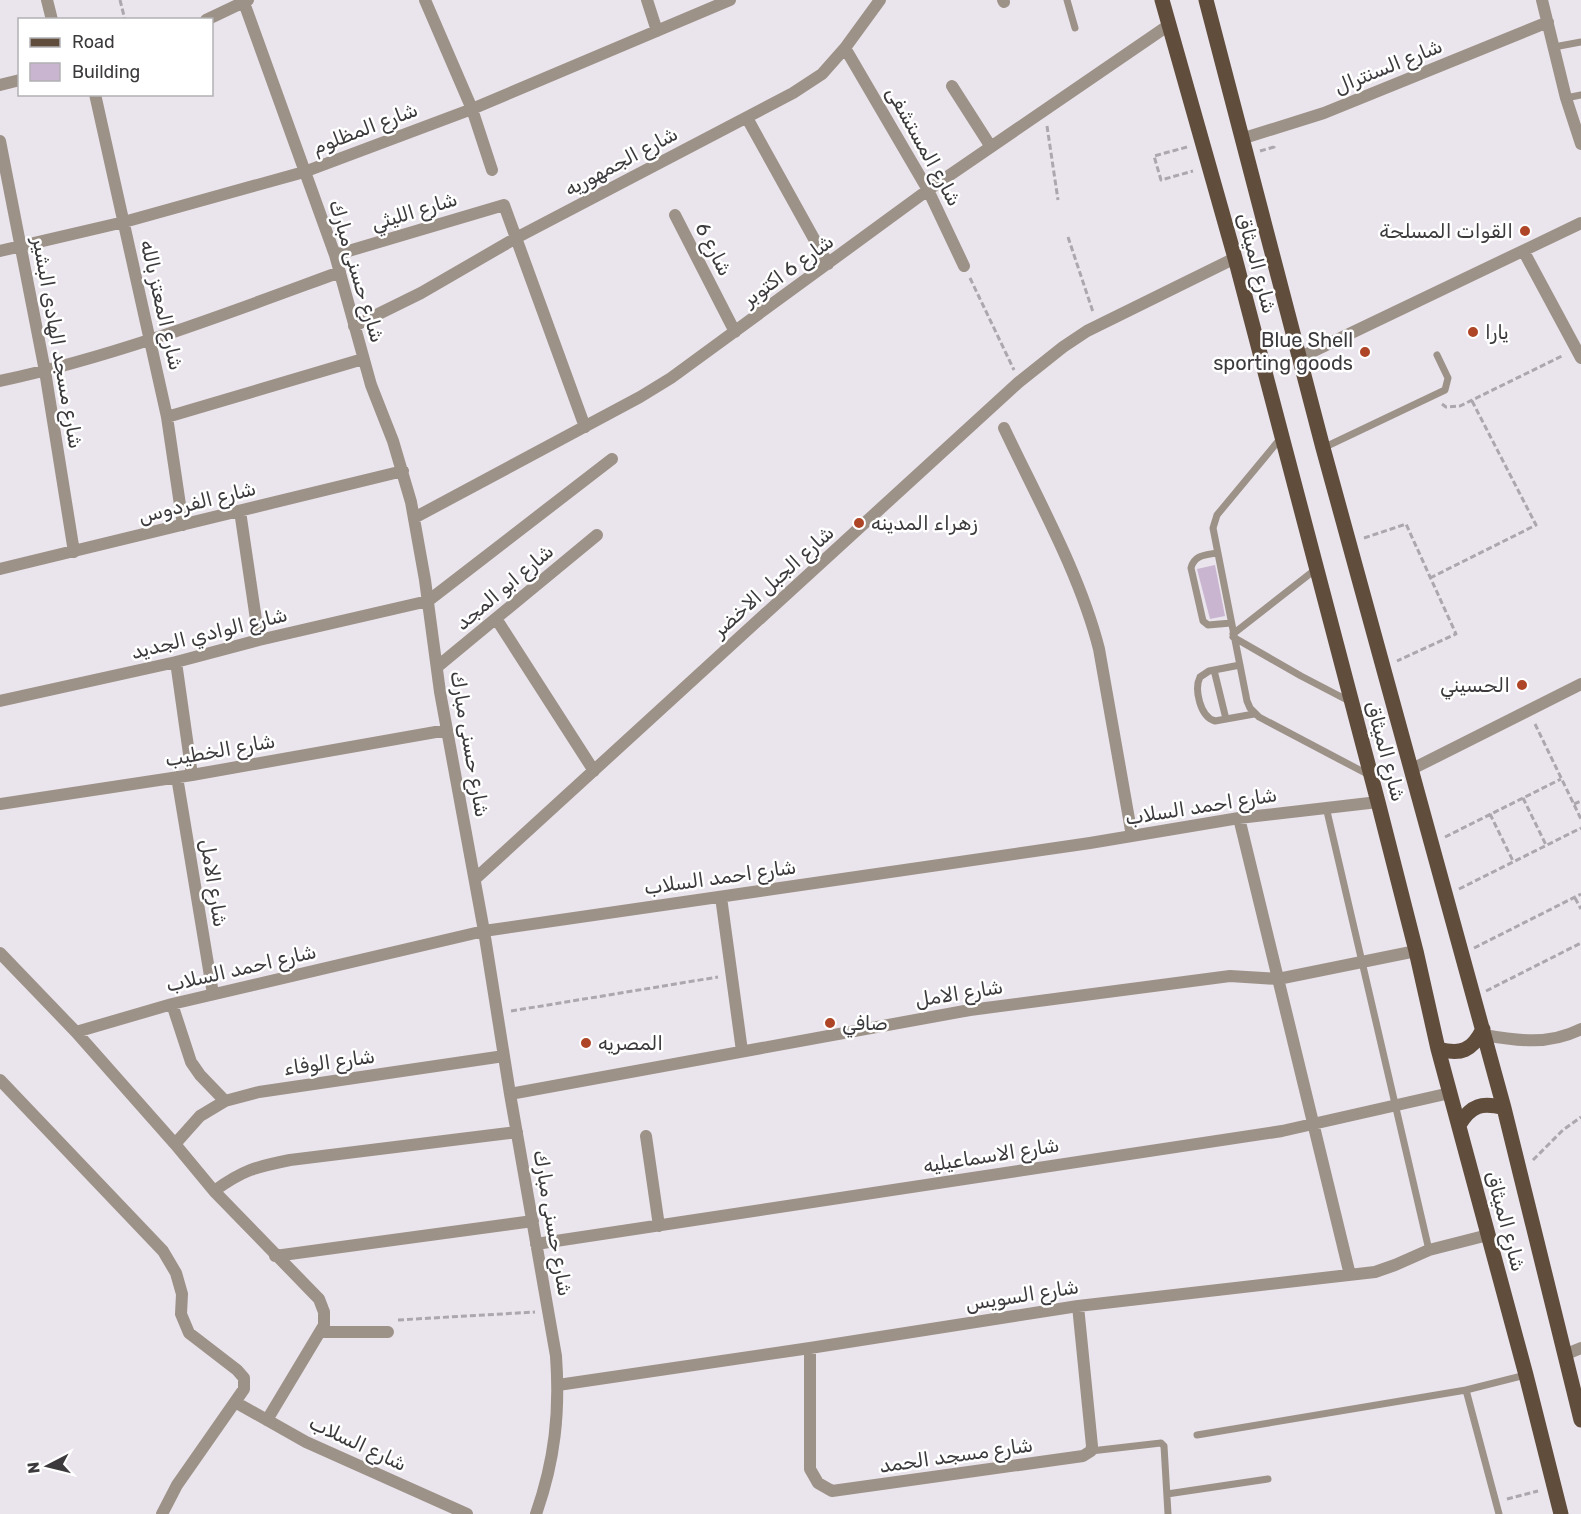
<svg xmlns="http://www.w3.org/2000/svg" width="1581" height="1514" font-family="Rubik,Cairo,sans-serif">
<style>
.building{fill:#cab5d1}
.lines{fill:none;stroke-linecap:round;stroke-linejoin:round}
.path{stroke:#aca7ae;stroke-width:3;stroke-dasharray:6 3;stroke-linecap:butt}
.lane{stroke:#9d9288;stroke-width:7}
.street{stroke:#9d9288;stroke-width:12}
.primary{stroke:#614d3c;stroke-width:15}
.poi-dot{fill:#ad4526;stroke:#fff;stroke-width:2}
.labels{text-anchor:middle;stroke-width:5;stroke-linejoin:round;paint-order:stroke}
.street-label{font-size:20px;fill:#3d3a3e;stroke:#fff}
.poi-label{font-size:20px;fill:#3d3a3e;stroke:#fff;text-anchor:start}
</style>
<rect width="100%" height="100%" fill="#eae4ed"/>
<path class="building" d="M1215 565 1225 616 1210 619 1197 569Z"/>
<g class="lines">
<path class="path" d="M120 0 125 20
M1047 126 1058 200
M1187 147 1154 156 1161 180 1193 171
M1260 151 1274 147 1273 144
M1068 237 1093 312
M970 278 1014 370
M1442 404 1446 407 1460 406 1564 355
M1364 538 1406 524 1456 634 1397 661
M1430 578 1536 525 1472 401
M1535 724 1581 819
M1523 798 1546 845
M1574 804 1581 801
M1490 814 1513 861
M1445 837 1561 779
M1459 889 1581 828
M1575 898 1581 909
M1474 948 1581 894
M1486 991 1581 943
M511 1011 718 977
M1533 1160 1563 1130 1581 1117
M398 1320 535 1312
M1507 1499 1538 1491"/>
<path class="lane" d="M1067 0 1075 28
M1554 47 1581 42
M1566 98 1581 95
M1280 439 1217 515 1213 528 1247 701 1250 708 1259 717 1371 776
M1323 448 1445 390 1448 378 1437 355
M1217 553C1205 555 1194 555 1191 568L1203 621 1208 625 1231 623
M1233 634 1316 569
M1233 637 1301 676 1349 701
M1240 665 1209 671 1200 677C1194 689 1200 717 1215 721L1254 714
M1214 670 1226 719
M1326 807 1429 1250
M1466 1390 1499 1514
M1197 1435 1466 1390 1526 1375
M1091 1451 1161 1443 1164 1446 1168 1514
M1167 1494 1268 1479"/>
<path class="street" d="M47 0 52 20
M243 0 335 255 371 385 393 441 411 502 425 580 440 692 484 931 510 1094 556 1356C560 1412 555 1460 536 1514
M425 0 472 109 492 170
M647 0 657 31
M1003 0 1004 2
M1542 0 1566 98 1581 144
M206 20 248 0
M845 48 928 190 964 266
M0 85 20 80
M952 86 991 147
M95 94 167 417 183 525
M747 118 828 264
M1241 139 1324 113 1548 22
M0 141 45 371 74 552
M675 215 735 332
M0 251 124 222 304 172 472 109 730 0
M1524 252 1581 358
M335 255 504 205 585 427
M354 326 421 293 516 238 793 93 822 74 845 48 880 0
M1299 358 1581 223
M0 381C117 356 228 313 340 272
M167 417 363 359
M1004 428C1037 498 1080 574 1099 649L1132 836
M240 511 259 640
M414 518 640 397 671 378 928 190 1169 25
M0 569 403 471
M497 620 594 771
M176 662 192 775
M437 667 597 535
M0 701 176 662 259 640 428 601 612 459
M1412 769 1581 684
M177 777 213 994
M0 804 192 775 447 730
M1239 818 1350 1275
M475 879 1019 382 1063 347 1087 331 1235 258
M721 897 742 1051
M0 953 76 1032 175 1144 214 1191 319 1299 324 1312V1325L267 1420
M172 1004 191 1062 200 1075 225 1101
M76 1032 172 1004 484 931 1090 843 1239 818 1378 802
M1484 1035C1518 1041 1549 1045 1581 1029
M0 1080 163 1251 176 1273 182 1294 181 1314 189 1333 237 1370 244 1378V1389L177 1485 162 1514
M510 1094 970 1010 1230 976 1278 979 1416 951
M646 1136 659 1226
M175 1144 200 1116 225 1101 259 1092 504 1056
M214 1191C243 1170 255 1167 290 1160L517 1132
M536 1244 1282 1131 1450 1093
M275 1256 533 1221
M320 1332H388
M810 1348V1469L818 1483 832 1491 1083 1456 1091 1451 1092 1446 1078 1306
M1564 1355 1581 1348
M558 1385 810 1348 1078 1306 1375 1272 1395 1265 1429 1250 1488 1235
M235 1402 306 1442 467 1514"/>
<path class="primary" d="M1162 0 1235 258 1378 802 1416 951 1438 1049 1526 1375 1561 1514
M1206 0 1323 448 1504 1108 1581 1420
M1438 1049C1461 1055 1472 1051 1483 1029
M1459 1125C1471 1105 1482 1102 1504 1108"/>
</g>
<g class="poi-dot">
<circle cx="1525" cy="231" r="6"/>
<circle cx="1473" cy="332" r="6"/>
<circle cx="1365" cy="352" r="6"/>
<circle cx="859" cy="523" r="6"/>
<circle cx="1522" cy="685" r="6"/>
<circle cx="830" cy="1023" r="6"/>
<circle cx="586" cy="1043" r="6"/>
</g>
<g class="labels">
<g class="street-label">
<text transform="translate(1388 66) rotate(-22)" y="7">شارع السنترال</text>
<text transform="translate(365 128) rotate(-21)" y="7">شارع المظلوم</text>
<text transform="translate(924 146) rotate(61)" y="7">شارع المستشفى</text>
<text transform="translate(621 161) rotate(-28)" y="7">شارع الجمهوريه</text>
<text transform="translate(414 211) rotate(-17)" y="7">شارع الليثي</text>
<text transform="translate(714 249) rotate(63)" y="7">شارع 6</text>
<text transform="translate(1257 263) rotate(75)" y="7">شارع الميثاق</text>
<text transform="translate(788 270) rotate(-36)" y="7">شارع 6 اكتوبر</text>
<text transform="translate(357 271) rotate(73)" y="7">شارع حسنى مبارك</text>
<text transform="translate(162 305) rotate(77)" y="7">شارع المعتز بالله</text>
<text transform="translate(58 343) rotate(80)" y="7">شارع مسجد الهادى البشير</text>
<text transform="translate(197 502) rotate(-14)" y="7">شارع الفردوس</text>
<text transform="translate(773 581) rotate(-42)" y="7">شارع الجبل الاخضر</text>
<text transform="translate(504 587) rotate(-40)" y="7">شارع ابو المجد</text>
<text transform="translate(209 633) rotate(-14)" y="7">شارع الوادي الجديد</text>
<text transform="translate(470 744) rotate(80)" y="7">شارع حسنى مبارك</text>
<text transform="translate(220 750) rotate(-10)" y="7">شارع الخطيب</text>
<text transform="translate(1386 751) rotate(75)" y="7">شارع الميثاق</text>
<text transform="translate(1201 806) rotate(-9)" y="7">شارع احمد السلاب</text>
<text transform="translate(720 877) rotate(-8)" y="7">شارع احمد السلاب</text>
<text transform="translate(214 883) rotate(81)" y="7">شارع الامل</text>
<text transform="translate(241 968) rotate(-13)" y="7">شارع احمد السلاب</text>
<text transform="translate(959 993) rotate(-9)" y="7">شارع الامل</text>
<text transform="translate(329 1062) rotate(-8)" y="7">شارع الوفاء</text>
<text transform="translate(991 1155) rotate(-9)" y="7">شارع الاسماعيليه</text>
<text transform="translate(1506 1221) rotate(75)" y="7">شارع الميثاق</text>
<text transform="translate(553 1223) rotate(80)" y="7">شارع حسنى مبارك</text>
<text transform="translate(1022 1295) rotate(-9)" y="7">شارع السويس</text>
<text transform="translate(358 1443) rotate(25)" y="7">شارع السلاب</text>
<text transform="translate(956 1455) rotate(-8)" y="7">شارع مسجد الحمد</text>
</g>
<g class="poi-label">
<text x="1513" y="238" text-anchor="end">القوات المسلحة</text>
<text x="1485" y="339">يارا</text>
<text x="1353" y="347" text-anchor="end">Blue Shell<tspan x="1353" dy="23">sporting goods</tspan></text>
<text x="871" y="530">زهراء المدينه</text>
<text x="1510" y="692" text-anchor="end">الحسيني</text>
<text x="842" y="1030">صافي</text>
<text x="598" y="1050">المصريه</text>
</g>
</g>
<rect x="18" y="18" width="195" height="78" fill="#ffffff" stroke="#b1b0b2" stroke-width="1.5"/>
<rect x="30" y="38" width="30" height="9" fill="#614d3c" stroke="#b1b0b2" stroke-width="1.5"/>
<text x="72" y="48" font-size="18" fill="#3d3a3e">Road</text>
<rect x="30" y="63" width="30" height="18" fill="#cab5d1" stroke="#b1b0b2" stroke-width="1.5"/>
<text x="72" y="78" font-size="18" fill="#3d3a3e">Building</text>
<g transform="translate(48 1466) rotate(263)" stroke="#ffffff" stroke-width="4.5" paint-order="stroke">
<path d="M0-4.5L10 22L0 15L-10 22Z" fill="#3d3a3e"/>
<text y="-9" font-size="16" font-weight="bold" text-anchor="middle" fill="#3d3a3e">N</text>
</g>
</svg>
